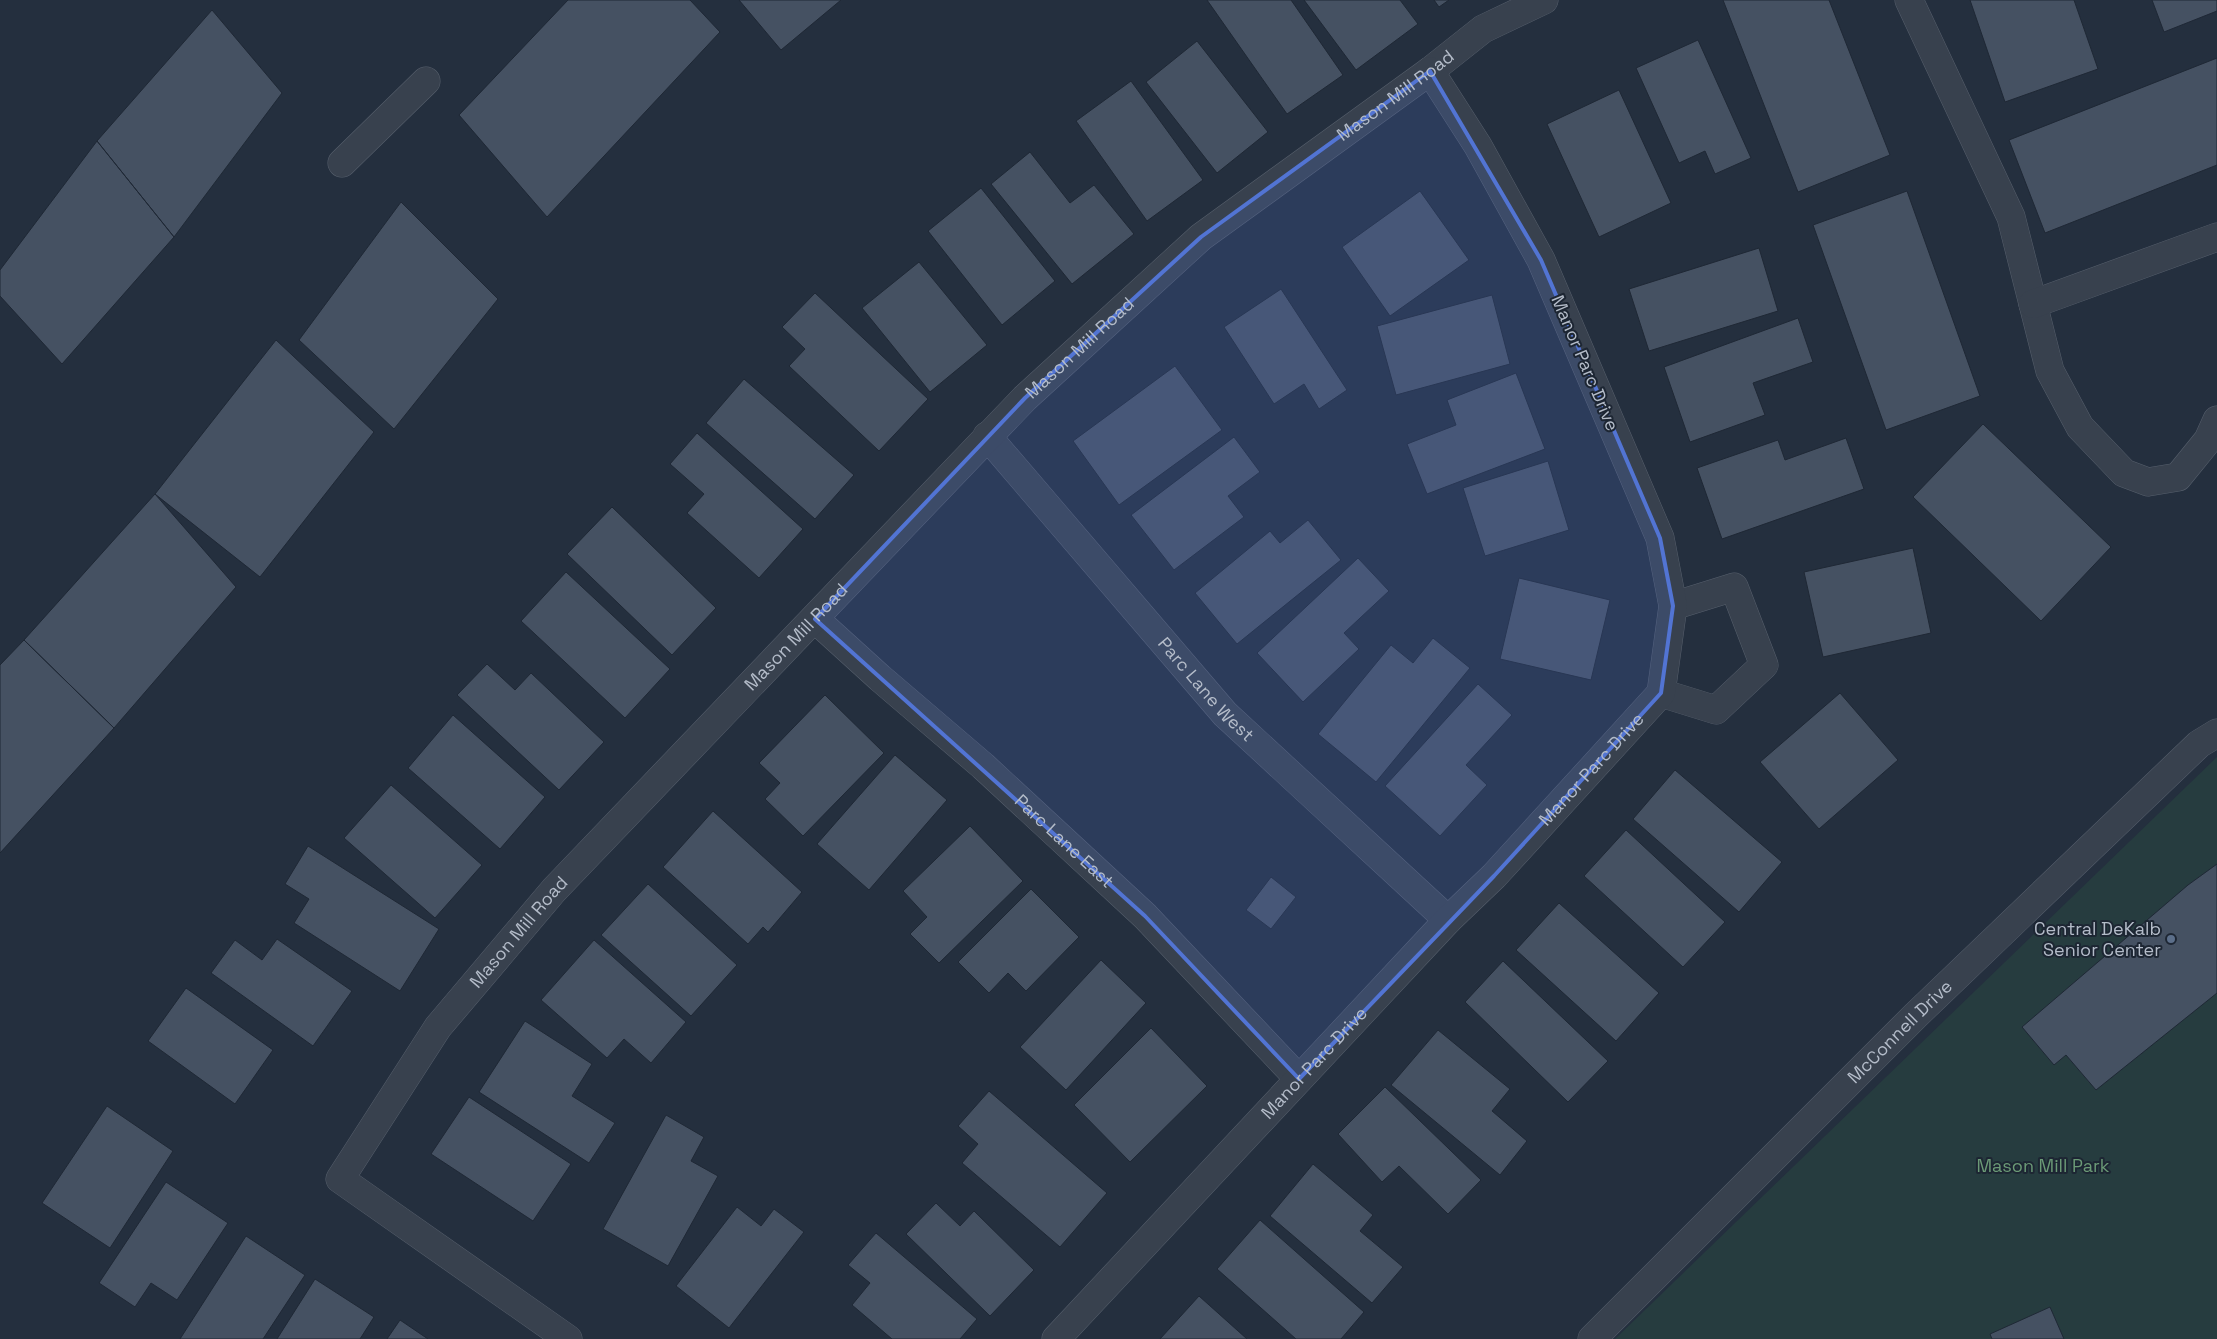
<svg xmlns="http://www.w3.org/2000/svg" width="2217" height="1339" font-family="'Space Grotesk',sans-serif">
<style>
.green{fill:#263c3f}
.building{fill:#455162;stroke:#1f2835}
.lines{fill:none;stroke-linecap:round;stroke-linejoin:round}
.minor-casing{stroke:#565f6c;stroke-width:29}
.minor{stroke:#38414e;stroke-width:28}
.marked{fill:#5274d3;fill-opacity:0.2;stroke:#5274d3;stroke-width:4;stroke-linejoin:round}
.service-dot{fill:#5c6f8a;stroke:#1d2633;stroke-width:2}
.labels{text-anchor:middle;stroke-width:4;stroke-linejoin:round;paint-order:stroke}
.street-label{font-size:18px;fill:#b4bcc9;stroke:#1d2633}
.poi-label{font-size:18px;fill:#b4bcc9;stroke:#1d2633;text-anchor:end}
.park-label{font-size:18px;fill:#6b9a76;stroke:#1d2633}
</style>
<rect width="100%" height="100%" fill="#242f3e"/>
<path class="green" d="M2217 757V1339H1615Z"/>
<path class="building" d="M568 0H690L720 32 547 217 459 115Z
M739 0H841L781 50Z
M1207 0H1291L1343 75 1287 114Z
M1304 0H1400L1418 24 1356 70Z
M1434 0H1449L1439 7Z
M1723 0H1829L1890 155 1798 192Z
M1970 0H2074L2098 69 2005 102Z
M2152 0H2217V11L2164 32Z
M212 10 282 93 174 237 97 141Z
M1698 40 1751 158 1715 174 1705 151 1679 163 1636 68Z
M1197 41 1268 132 1217 173 1146 82Z
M2217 58V165L2045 233 2009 140Z
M1131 81 1203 180 1147 221 1076 121Z
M1619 90 1671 203 1599 237 1547 124Z
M97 141 174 237 62 364 0 296V270Z
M1030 152 1070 203 1094 185 1134 234 1072 284 991 184Z
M981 188 1055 281 1002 325 928 231Z
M1420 191 1469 260 1390 316 1342 247Z
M1907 191 1980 396 1886 430 1813 225Z
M401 202 498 299 394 429 299 340Z
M1759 248 1778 311 1649 351 1629 289Z
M919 262 987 345 930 392 862 308Z
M1281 289 1347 390 1319 409 1304 384 1274 404 1224 327Z
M815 293 928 399 879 451 789 366 805 349 782 327Z
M1492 295 1510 364 1396 395 1377 326Z
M1798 318 1813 362 1753 383 1765 415 1690 442 1664 367Z
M276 340 374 432 260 577 155 494Z
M1175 366 1222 430 1119 505 1073 441Z
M1516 373 1545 449 1427 494 1407 444 1456 425 1447 400Z
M744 379 854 475 815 519 706 423Z
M1983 424 2111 547 2041 621 1913 497Z
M697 433 803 529 759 578 687 513 704 494 670 464Z
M1234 437 1260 472 1228 496 1244 517 1174 570 1131 515Z
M1846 438 1864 489 1722 539 1697 468 1778 440 1785 460Z
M1548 461 1569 530 1485 556 1463 488Z
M155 494 236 587 114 728 24 640Z
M612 507 716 608 672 655 567 554Z
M1308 520 1341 560 1237 644 1195 593 1270 531 1280 543Z
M1913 548 1931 633 1823 657 1804 572Z
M1358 558 1389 591 1344 633 1359 649 1303 702 1257 653Z
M566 572 670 669 625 718 521 621Z
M1519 578 1610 600 1591 680 1500 659Z
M1433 638 1470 668 1376 782 1318 734 1391 645 1413 663Z
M24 640 114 728 0 853V665Z
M487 664 515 690 531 673 604 742 559 790 457 695Z
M1478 684 1512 715 1466 765 1487 785 1440 836 1385 786Z
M1840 693 1898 760 1819 829 1760 762Z
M825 695 884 753 803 836 765 799 780 783 759 763Z
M453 715 545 797 500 849 408 768Z
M895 755 947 800 869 890 817 844Z
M1675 770 1782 862 1739 912 1633 819Z
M391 785 482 865 435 918 344 838Z
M713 811 802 892 768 932 763 927 748 944 663 867Z
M970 826 1023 881 939 963 910 934 927 917 903 891Z
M1626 830 1725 922 1683 967 1584 876Z
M308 846 439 929 400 991 294 923 309 899 285 884Z
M2217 864V993L2096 1090 2066 1055 2054 1065 2022 1027 2188 885Z
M1271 877 1296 897 1271 929 1246 910Z
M648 884 737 965 691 1016 601 935Z
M1031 889 1079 937 1026 991 1008 973 989 993 958 962Z
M1559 903 1659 993 1616 1041 1516 950Z
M277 939 352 991 313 1046 211 973 235 940 262 960Z
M594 940 686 1022 651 1063 624 1039 607 1058 541 1000Z
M1101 960 1146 1003 1066 1090 1020 1047Z
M1503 961 1608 1061 1568 1102 1465 1002Z
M186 988 273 1050 235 1104 148 1041Z
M525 1021 592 1064 572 1096 615 1123 589 1163 479 1092Z
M1151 1028 1207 1086 1130 1162 1074 1105Z
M1438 1030 1510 1089 1492 1111 1527 1141 1500 1175 1391 1085Z
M1385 1087 1481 1180 1448 1214 1399 1166 1382 1182 1338 1134Z
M989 1091 1107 1193 1060 1247 962 1163 978 1144 958 1126Z
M469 1097 571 1164 533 1221 431 1154Z
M107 1106 173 1151 110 1248 42 1203Z
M666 1115 704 1137 691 1161 718 1176 668 1266 603 1229Z
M1313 1164 1373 1215 1360 1231 1403 1267 1372 1303 1270 1216Z
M166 1182 228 1223 177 1300 151 1283 135 1307 99 1283Z
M936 1203 960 1226 974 1211 1034 1270 990 1316 906 1234Z
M737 1207 761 1226 774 1209 804 1232 729 1328 676 1286Z
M1260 1220 1364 1312 1341 1339H1296L1217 1269Z
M876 1233 977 1319 960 1339H892L852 1305 870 1283 848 1265Z
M246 1236 305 1275 263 1339H180Z
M315 1279 374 1317 360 1339H277Z
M1199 1296 1247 1339H1160Z
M2050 1307 2064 1339H1992L1990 1334Z
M400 1320 428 1339H387Z"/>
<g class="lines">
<g class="minor-casing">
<g id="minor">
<path d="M1909 0 2011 217 2050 371 2080 427 2124 473 2148 482 2178 477 2208 440 2217 420"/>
<path d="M342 163 426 81"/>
<path d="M2033 304 2217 237"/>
<path id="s1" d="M987 436 1225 714 1448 920"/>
<path id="s2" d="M815 619 880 678 983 766 1145 916 1299 1079"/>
<path d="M1661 693 1716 710 1764 665 1734 587 1673 606"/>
<path id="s3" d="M568 1339 340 1179 438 1027 554 890 1025 398 1201 237 1430 71 1483 29 1544 0"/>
<path id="s4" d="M1056 1339 1448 920 1494 876 1661 693 1673 606 1660 538 1541 260 1478 146 1430 71"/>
<path id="s5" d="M1592 1339 1915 1016 2199 744 2217 733"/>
</g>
</g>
<use href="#minor" class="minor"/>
</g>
<path class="marked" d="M1430 71 1541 260 1660 538 1673 606 1661 693 1494 876 1299 1079 1145 916 815 619 1025 398 1201 237Z"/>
<circle class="service-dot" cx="2171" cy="939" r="5"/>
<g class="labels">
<g class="street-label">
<text dy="6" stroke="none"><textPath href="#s3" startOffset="1799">Mason Mill Road</textPath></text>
<text dy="6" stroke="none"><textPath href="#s3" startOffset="1394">Mason Mill Road</textPath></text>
<text transform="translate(1585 363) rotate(67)" y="6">Manor Parc Drive</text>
<text dy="6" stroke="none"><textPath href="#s3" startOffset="989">Mason Mill Road</textPath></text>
<text dy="6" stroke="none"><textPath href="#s1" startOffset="335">Parc Lane West</textPath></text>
<text dy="6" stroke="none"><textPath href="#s4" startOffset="782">Manor Parc Drive</textPath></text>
<text dy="6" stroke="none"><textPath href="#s2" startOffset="334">Parc Lane East</textPath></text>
<text dy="6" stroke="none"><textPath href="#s3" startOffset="584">Mason Mill Road</textPath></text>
<text dy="6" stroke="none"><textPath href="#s5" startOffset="435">McConnell Drive</textPath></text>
<text dy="6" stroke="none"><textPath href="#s4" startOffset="378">Manor Parc Drive</textPath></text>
</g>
<g class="poi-label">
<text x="2161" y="935">Central DeKalb<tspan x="2161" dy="21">Senior Center</tspan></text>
</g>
<g class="park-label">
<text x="2043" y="1172">Mason Mill Park</text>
</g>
</g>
</svg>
